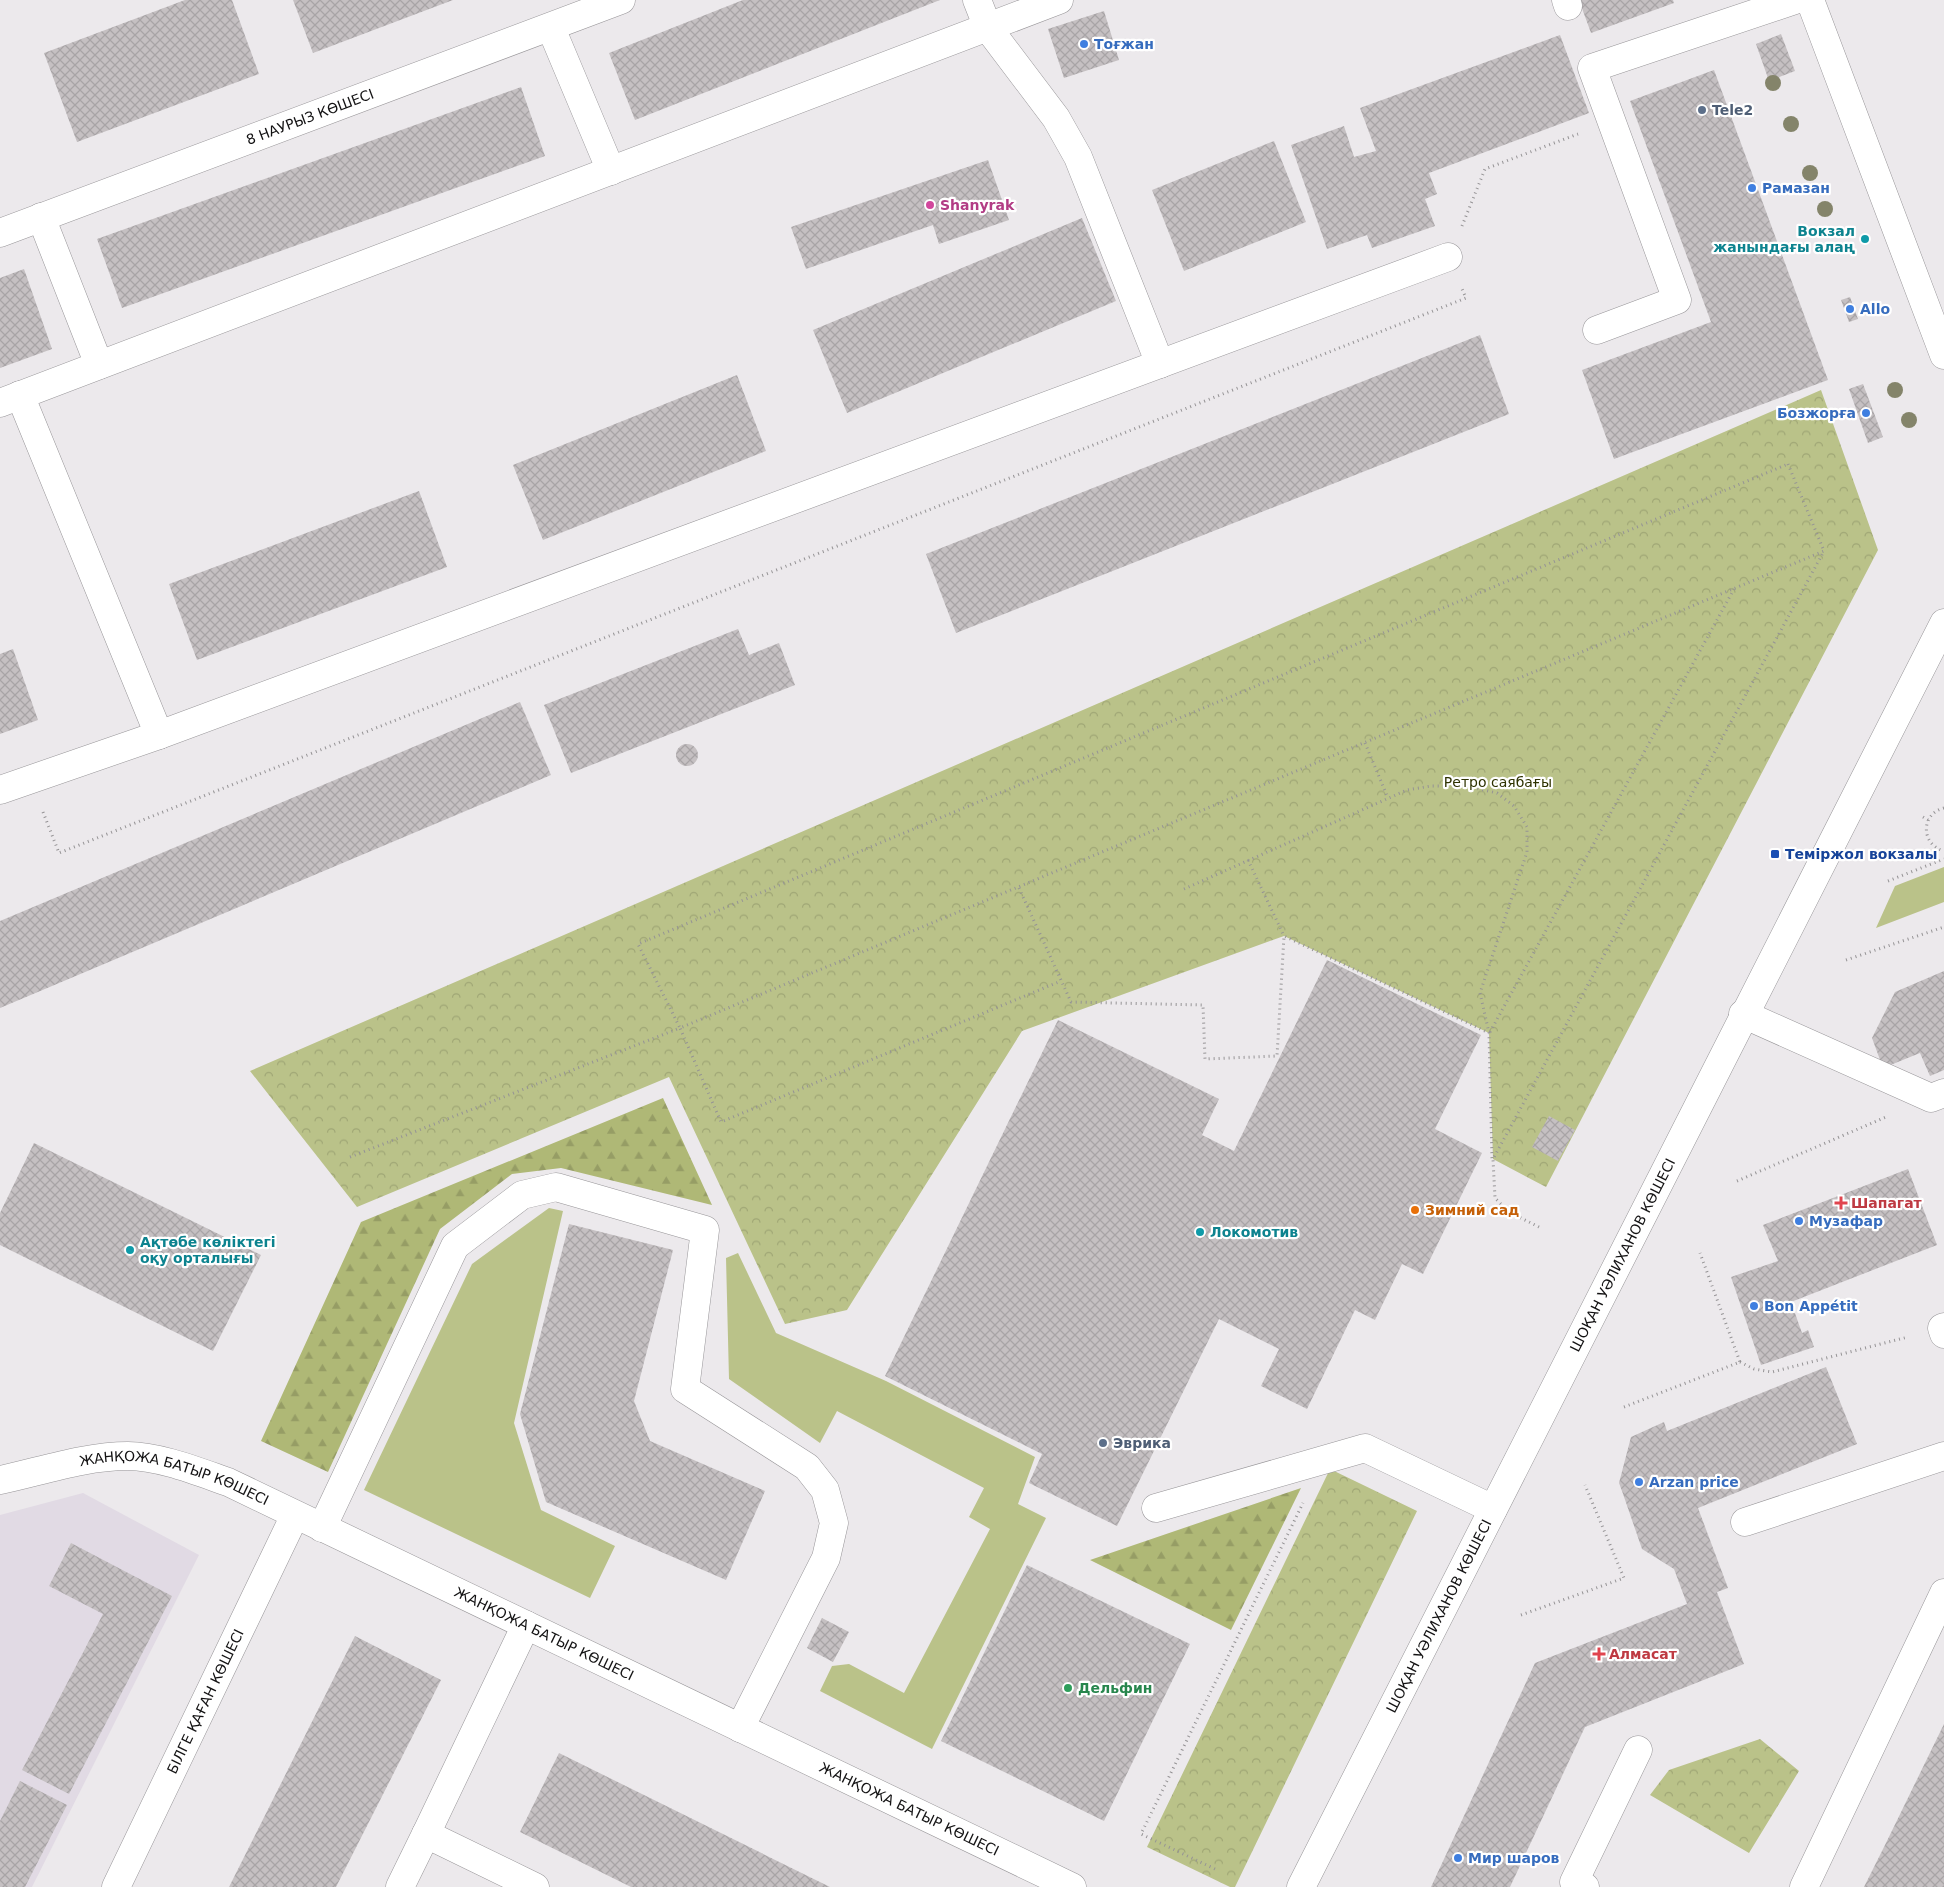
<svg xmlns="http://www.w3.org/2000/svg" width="1944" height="1887" font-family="'DejaVu Sans',sans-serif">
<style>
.built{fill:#e1dae4}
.grass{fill:#bac289}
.forest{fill:url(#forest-firs)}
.park{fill:url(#park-crowns)}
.building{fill:url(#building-cross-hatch)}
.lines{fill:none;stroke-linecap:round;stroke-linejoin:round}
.minor-casing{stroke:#989699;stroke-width:29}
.path{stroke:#959395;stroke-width:3;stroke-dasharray:1 4;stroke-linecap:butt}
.minor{stroke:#fff;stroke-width:28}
.tree{fill:#84846a}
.shop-dot{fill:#3f7fe0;stroke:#fff;stroke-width:2}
.service-dot{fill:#5c6f8a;stroke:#fff;stroke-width:2}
.hotel-dot{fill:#d1479c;stroke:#fff;stroke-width:2}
.culture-dot{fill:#0f9aa8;stroke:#fff;stroke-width:2}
.transit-dot{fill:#1a4fb4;stroke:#fff;stroke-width:2}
.health-dot{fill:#e0444e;stroke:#fff;stroke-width:2}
.food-dot{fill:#e8710a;stroke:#fff;stroke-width:2}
.leisure-dot{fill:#2e9e5b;stroke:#fff;stroke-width:2}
.labels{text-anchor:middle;stroke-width:4.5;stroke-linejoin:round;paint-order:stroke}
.shop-label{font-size:14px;font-weight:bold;fill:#366cbe;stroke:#fff;text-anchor:start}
.service-label{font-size:14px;font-weight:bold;fill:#4e5e75;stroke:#fff;text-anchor:start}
.street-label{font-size:14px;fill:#131213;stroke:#fff}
.hotel-label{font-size:14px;font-weight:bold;fill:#b23c85;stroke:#fff;text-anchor:start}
.culture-label{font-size:14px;font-weight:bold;fill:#0d838f;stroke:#fff;text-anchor:start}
.park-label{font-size:14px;fill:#2e3200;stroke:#fff}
.transit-label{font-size:14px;font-weight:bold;fill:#164399;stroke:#fff;text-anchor:start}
.health-label{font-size:14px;font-weight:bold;fill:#be3a42;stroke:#fff;text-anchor:start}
.food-label{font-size:14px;font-weight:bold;fill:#c56008;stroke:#fff;text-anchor:start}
.leisure-label{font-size:14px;font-weight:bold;fill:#27864d;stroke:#fff;text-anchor:start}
</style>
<defs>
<pattern id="forest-firs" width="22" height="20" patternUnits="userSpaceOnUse" patternTransform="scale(1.25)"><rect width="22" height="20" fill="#afb876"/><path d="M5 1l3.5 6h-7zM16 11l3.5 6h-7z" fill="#969d65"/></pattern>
<pattern id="park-crowns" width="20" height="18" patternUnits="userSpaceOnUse" patternTransform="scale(1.25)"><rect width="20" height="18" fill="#bac289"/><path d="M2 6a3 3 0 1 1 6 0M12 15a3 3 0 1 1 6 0" fill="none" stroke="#9fa675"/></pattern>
<pattern id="building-cross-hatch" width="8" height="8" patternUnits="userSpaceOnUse" patternTransform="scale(1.25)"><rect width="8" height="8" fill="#c5c0c2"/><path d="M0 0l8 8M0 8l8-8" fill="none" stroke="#a8a4a6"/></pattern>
</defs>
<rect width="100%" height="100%" fill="#ece9ec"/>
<path class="built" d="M83 1493 199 1555 32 1887H0V1515Z"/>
<path class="grass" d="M1944 867V902L1876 928 1895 886Z
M549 1208 563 1211 514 1423 541 1510 615 1546 590 1598 364 1490 472 1264Z
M738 1253 776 1333 886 1381 1035 1457 1018 1504 1046 1518 932 1749 820 1691 832 1666 849 1664 904 1693 990 1529 969 1517 984 1488 837 1411 820 1443 729 1379 726 1258Z"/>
<path class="forest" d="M663 1098 712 1205 561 1168 512 1174 440 1229 328 1472 261 1441 361 1222Z
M1301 1488 1231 1630 1090 1560Z"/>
<path class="park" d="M1821 390 1878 550 1546 1187 1493 1159 1489 1033 1284 936 1022 1031 847 1310 785 1324 669 1077 357 1207 250 1071Z
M1330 1469 1417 1511 1235 1887H1230L1147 1847Z
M1760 1739 1799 1771 1749 1853 1650 1795 1669 1770Z"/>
<path class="building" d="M185 0H232L259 74 77 142 44 53Z
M293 0H453L313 53Z
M743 0H940L635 120 609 53Z
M1579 0H1673L1674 3 1591 33Z
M1104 11 1119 60 1064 78 1048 29Z
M1781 34 1795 71 1769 81 1756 44Z
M1560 35 1589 113 1429 173 1437 194 1425 199 1435 226 1372 248 1367 235 1327 249 1291 145 1344 126 1354 157 1376 151 1360 108Z
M1714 70 1828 380 1614 459 1582 370 1711 322 1630 101Z
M521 87 545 156 122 308 97 239Z
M1274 141 1306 222 1184 271 1152 190Z
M988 160 1009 220 939 244 933 225 806 269 791 227Z
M1082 218 1116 301 847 413 813 330Z
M24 269 52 349 0 368V278Z
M1850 297 1858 319 1849 322 1841 300Z
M1480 335 1509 414 956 633 926 554Z
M737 375 766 451 543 540 513 465Z
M1863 384 1883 437 1868 443 1849 389Z
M419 491 447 567 197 660 169 584Z
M738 629 749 655 779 643 795 685 571 773 544 705Z
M13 649 38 720 0 734V654Z
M520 702 551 775 0 1008V921Z
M676 755a11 11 0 1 1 22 0a11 11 0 1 1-22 0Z
M1327 960 1481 1035 1435 1129 1482 1153 1423 1274 1402 1264 1375 1320 1355 1310 1307 1409 1261 1386 1279 1349 1219 1319 1117 1526 1029 1483 1042 1454 885 1376 1058 1020 1219 1099 1202 1135 1234 1151Z
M1944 971V1070L1930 1076 1920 1053 1883 1068 1872 1038 1895 992Z
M1549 1116 1575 1130 1558 1161 1532 1147Z
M34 1143 261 1255 213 1351 0 1245V1213Z
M1908 1169 1937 1245 1791 1302 1802 1333 1808 1330 1814 1347 1761 1365 1731 1277 1778 1261 1763 1225Z
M569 1224 673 1250 634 1401 650 1441 765 1491 726 1580 546 1502 520 1414Z
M1826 1367 1857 1444 1698 1508 1728 1588 1717 1592 1744 1664 1585 1727 1510 1887H1431L1535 1663 1687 1604 1674 1569 1642 1549 1622 1491 1619 1483 1631 1437 1664 1422 1667 1431Z
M71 1543 172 1596 69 1794 22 1770 103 1614 49 1586Z
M1027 1565 1190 1644 1104 1821 941 1741Z
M822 1618 849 1632 833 1662 807 1648Z
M355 1636 441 1680 336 1887H229Z
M1944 1724V1887H1864L1885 1845Z
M559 1753 830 1887H631L520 1832Z
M20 1781 67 1805 25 1887H0V1821Z"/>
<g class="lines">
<g class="minor-casing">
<g id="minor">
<path d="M977 0 988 28 1056 118 1078 157 1160 364"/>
<path d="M1566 0 1568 6"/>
<path d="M1810 0 1944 355"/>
<path d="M551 28 611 171"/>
<path d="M41 217 99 365"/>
<path id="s1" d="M0 233 621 0"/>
<path d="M1597 330 1677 300 1592 68 1795 0"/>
<path d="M20 395 159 735"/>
<path d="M0 403 1059 0"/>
<path d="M0 790 159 735 1448 257"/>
<path d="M1743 1014 1931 1098 1944 1093"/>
<path d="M1944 1327 1942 1328 1944 1334"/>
<path id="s2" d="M0 1480C42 1471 85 1456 128 1456 159 1456 199 1472 228 1482L1072 1887"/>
<path d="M1156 1508 1365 1448 1493 1509"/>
<path d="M1745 1522 1944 1456"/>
<path d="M322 1528 455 1246 522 1195 556 1187 705 1230 685 1389 807 1467 825 1490 834 1523 826 1558 740 1728"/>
<path d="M426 1834 526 1625"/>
<path id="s3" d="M116 1887 295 1515"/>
<path d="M400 1887 426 1834 535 1887"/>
<path id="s4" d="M1301 1887 1944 623"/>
<path d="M1585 1887 1574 1882 1638 1750"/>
<path d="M1804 1887 1944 1593"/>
</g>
</g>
<path class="path" d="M1462 226 1485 169 1578 134
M1788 464 1824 551 680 1028 638 944Z
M1365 743 1388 798
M1944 808C1920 814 1921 845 1944 851
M43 812 59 853 1466 298 1462 289
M1923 817 1928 820
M1248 860 1284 936
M1888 881 1944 859
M1019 888 1071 1002 1203 1005 1205 1059 1277 1056 1284 936 1489 1033
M1184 889 1407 790 1431 786H1466L1497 793 1514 806 1527 827V852L1480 993 1489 1033 1492 1159
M1846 960 1944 927
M1490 1032 1734 589
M350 1157 680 1028 721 1122 1061 981
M1737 1181 1886 1117
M1539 1227 1509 1212 1495 1198 1493 1159 1824 551
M1740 1362 1754 1369 1772 1372 1908 1337
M1624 1407 1740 1362 1700 1253
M1521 1615 1624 1578 1585 1485
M1215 1869 1141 1834 1303 1503"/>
<use href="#minor" class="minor"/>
</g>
<g class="tree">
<circle cx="1773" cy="83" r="8"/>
<circle cx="1791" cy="124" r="8"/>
<circle cx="1810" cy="173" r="8"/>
<circle cx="1825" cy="209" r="8"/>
<circle cx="1895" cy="390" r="8"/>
<circle cx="1909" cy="420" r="8"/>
</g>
<g class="shop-dot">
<circle cx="1084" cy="44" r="5"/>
<circle cx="1752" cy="188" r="5"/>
<circle cx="1850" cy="309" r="5"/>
<circle cx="1866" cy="413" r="5"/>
<circle cx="1799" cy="1221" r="5"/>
<circle cx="1754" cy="1306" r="5"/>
<circle cx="1639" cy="1482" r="5"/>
<circle cx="1458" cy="1858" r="5"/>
</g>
<g class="service-dot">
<circle cx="1702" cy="110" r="5"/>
<circle cx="1103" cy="1443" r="5"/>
</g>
<circle class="hotel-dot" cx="930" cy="205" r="5"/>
<g class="culture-dot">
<circle cx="1865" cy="239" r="5"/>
<circle cx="1200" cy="1232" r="5"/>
<circle cx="130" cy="1250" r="5"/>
</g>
<rect class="transit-dot" x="1770" y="849" width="10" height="10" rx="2.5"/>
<g class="health-dot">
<path d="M1838.5 1195.5h5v5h5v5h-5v5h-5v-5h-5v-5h5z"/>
<path d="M1596.5 1646.5h5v5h5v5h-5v5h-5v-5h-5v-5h5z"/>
</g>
<circle class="food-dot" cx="1415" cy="1210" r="5"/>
<circle class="leisure-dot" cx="1068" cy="1688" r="5"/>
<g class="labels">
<g class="shop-label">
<text x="1094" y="49">Тоғжан</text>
<text x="1762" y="193">Рамазан</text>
<text x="1860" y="314">Allo</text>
<text x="1856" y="418" text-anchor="end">Бозжорға</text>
<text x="1809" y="1226">Музафар</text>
<text x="1764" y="1311">Bon Appétit</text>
<text x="1649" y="1487">Arzan price</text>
<text x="1468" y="1863">Мир шаров</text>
</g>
<g class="service-label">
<text x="1712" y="115">Tele2</text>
<text x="1113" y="1448">Эврика</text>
</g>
<g class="street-label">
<text dy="5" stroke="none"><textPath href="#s1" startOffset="331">8 НАУРЫЗ КӨШЕСІ</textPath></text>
<text dy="5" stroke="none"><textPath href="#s4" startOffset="709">ШОҚАН УӘЛИХАНОВ КӨШЕСІ</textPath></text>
<text dy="5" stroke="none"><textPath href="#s2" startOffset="180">ЖАНҚОЖА БАТЫР КӨШЕСІ</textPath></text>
<text dy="5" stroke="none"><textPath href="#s4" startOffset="304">ШОҚАН УӘЛИХАНОВ КӨШЕСІ</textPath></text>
<text dy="5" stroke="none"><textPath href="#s2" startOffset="585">ЖАНҚОЖА БАТЫР КӨШЕСІ</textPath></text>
<text dy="5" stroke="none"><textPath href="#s3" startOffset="206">БІЛГЕ ҚАҒАН КӨШЕСІ</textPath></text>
<text dy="5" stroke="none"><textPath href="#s2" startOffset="990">ЖАНҚОЖА БАТЫР КӨШЕСІ</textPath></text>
</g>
<g class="hotel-label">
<text x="940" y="210">Shanyrak</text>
</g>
<g class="culture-label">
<text x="1855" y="236" text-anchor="end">Вокзал<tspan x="1855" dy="16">жанындағы алаң</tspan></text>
<text x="1210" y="1237">Локомотив</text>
<text x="140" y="1247">Ақтөбе көліктегі<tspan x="140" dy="16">оқу орталығы</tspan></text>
</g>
<g class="park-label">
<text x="1498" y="787">Ретро саябағы</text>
</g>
<g class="transit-label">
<text x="1785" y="859">Теміржол вокзалы</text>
</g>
<g class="health-label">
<text x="1851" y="1208">Шапагат</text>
<text x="1609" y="1659">Алмасат</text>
</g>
<g class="food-label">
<text x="1425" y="1215">Зимний сад</text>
</g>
<g class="leisure-label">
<text x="1078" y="1693">Дельфин</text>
</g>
</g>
</svg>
